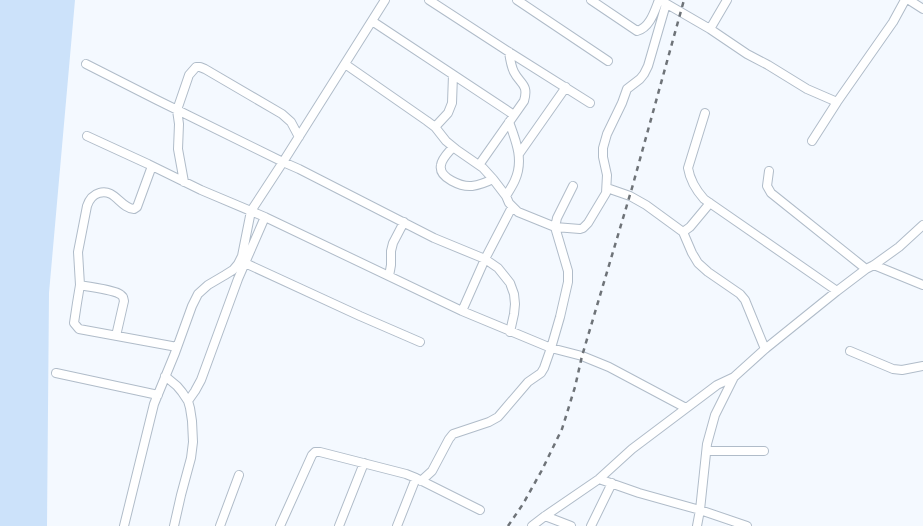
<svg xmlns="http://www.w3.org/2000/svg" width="923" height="526" font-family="'Fira Sans Condensed',sans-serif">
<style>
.green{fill:#cce2fa}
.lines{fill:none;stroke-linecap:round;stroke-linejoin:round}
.street-casing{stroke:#b0bcc9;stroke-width:10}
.street{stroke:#fff;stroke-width:8}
.rail{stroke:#6e7378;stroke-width:2.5;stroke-dasharray:5 5;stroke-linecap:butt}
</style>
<rect width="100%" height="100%" fill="#f4f9ff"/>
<path class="green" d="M0 0H75L49 293 47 526H0Z"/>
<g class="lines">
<g class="street-casing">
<path id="street" d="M429 0 509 52 590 103
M517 0 608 61
M591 0 637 31C650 28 655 10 659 0
M660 0 710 29 747 54 768 65 807 89 837 102
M909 0 923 9
M372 21 514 115
M710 29 727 0
M86 64 157 100 283 162 299 169 434 238 485 259 498 268 510 283 514 294 515 304 514 314 510 332
M345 64 427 121 435 127 446 141 457 150 483 168 493 179 506 196 509 203 518 212 555 227 580 229 583 228 588 223 606 193 607 175 603 157V148L607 134 622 103 627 89 640 79 644 74 648 66 666 4
M705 113 688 168C690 180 696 190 704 199L837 291
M435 127 448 113 452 103 453 75
M87 136 148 164 201 190 265 217 462 311 551 348 582 356 609 367 686 408
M812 141 837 102 893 22 905 0
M453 147C449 152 442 158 441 165 438 178 462 187 472 186 479 185 487 182 493 179
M519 154 566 87
M479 165 524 101C529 84 520 84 514 72 511 66 510 59 509 52
M152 166 137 207 134 209C120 208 115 188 99 193 92 195 89 200 87 206L78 252 80 285 77 303 74 323 79 329 177 347
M769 171 767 186 771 193 866 269
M184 182 178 149 179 124 177 110 189 75 196 67H200L205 69 282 114 291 122 299 137
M607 188 630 196 646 205 683 232 692 253 698 263 708 272 740 294 745 300 765 349
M506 196C509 191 513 185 515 180 524 160 516 141 509 122
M683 232 690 227 710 203
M245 263 360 316 420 342
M874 265 923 285
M389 276 391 265V251L393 243 404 222
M80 285C89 287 116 290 121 295 124 297 123 298 124 301L116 336
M462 311 485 259 512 207
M850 351 893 369 902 370 923 366
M56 373 158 395
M165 376 177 386 182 392 188 401 190 408 192 421 193 442 191 458 181 495 174 526
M188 401 195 391 201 380 238 279 265 217
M707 451H764
M599 479 639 493 700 510 747 526
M421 481 432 471 449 439 453 434 489 422 498 417 528 382 541 373 544 368 551 348 560 317 568 282V271L555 227 557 218 573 186
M545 516 571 526
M124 526 154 404 175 353 192 306 198 294 208 285 225 275 233 270 238 264 242 256 251 211 283 162 385 0
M220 526 239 475
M280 526 312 455 315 452H320L406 474 416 478
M339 526 364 463
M397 526 416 478 480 510
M532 526 545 516 599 479 632 449 717 385 734 377
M591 526 612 483
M697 526 700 510 707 444 715 415 734 377 765 349 837 291 866 269 874 265 899 247 923 225"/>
</g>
<use href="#street" class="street"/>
<path class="rail" d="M508 526 523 504 542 470 562 429 575 387 582 356 632 188 684 0"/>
</g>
</svg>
